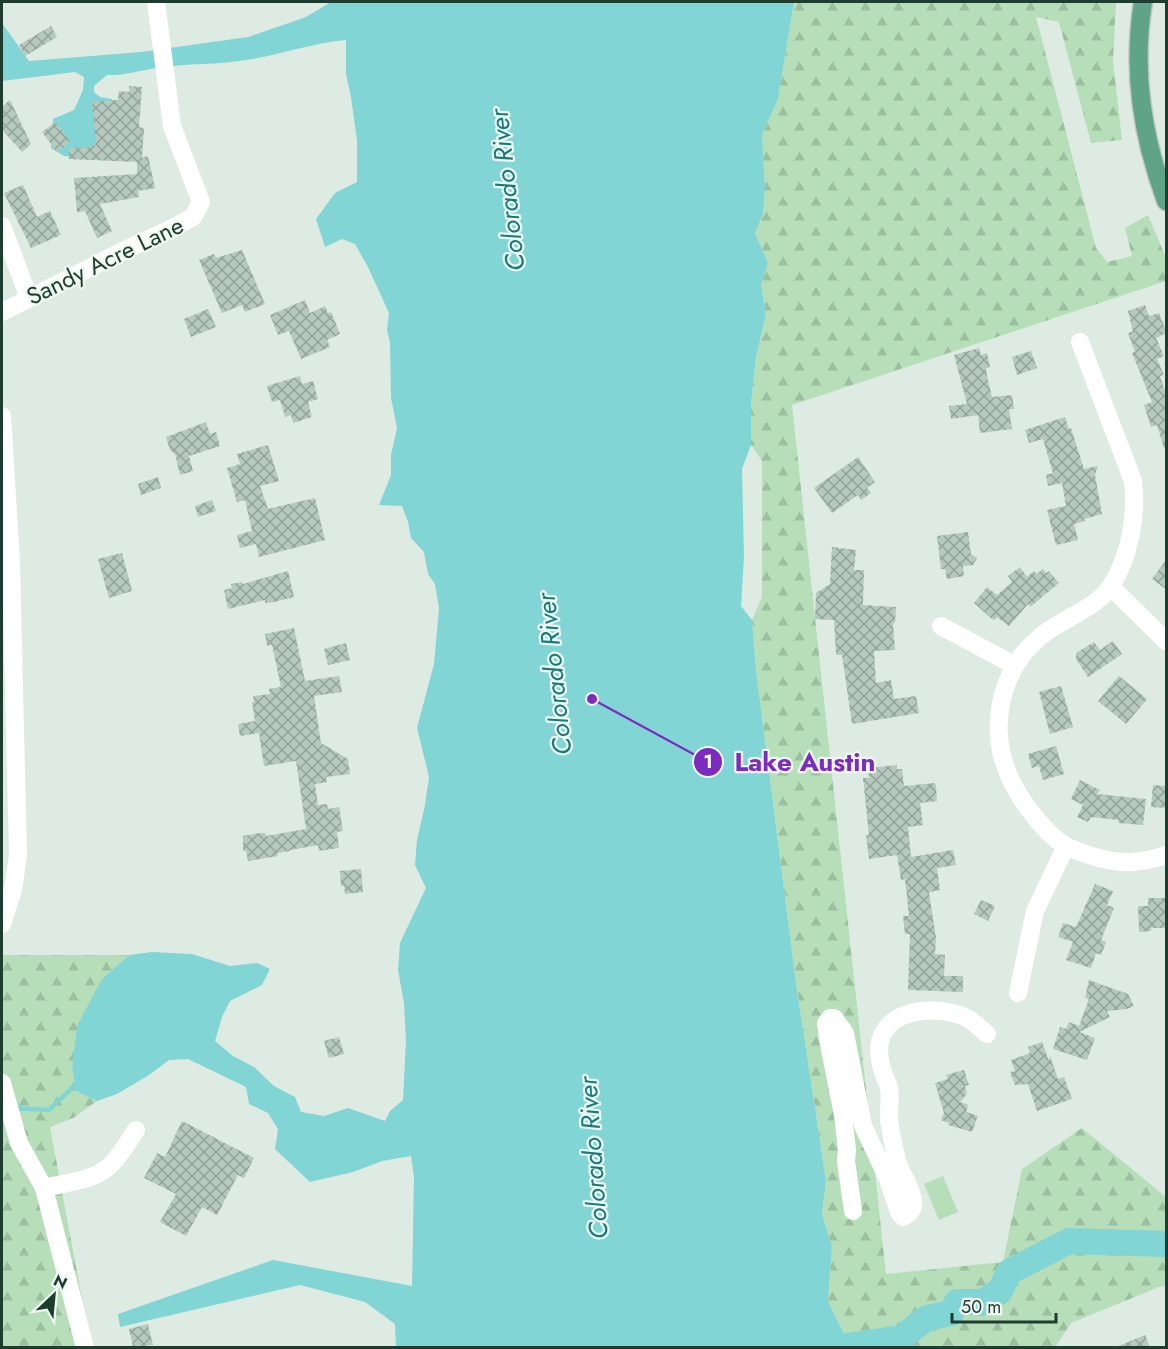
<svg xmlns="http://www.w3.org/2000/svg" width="1168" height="1349" font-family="Jost,sans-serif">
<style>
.forest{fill:url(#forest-firs)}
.pitch{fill:#b5deb9}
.water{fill:#81d5d4}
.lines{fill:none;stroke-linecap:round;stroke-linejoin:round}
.stream{stroke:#81d5d4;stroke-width:4.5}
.river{stroke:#81d5d4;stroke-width:26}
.building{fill:url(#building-cross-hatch)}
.major-casing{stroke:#c0c8c5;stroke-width:21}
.minor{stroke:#fff;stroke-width:18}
.major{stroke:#5fa487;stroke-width:18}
.labels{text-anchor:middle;stroke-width:4.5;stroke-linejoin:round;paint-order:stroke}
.street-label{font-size:24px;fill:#1e3c2f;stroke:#eef7f1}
.water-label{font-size:26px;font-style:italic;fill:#147b7b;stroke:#eef7f1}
.leader{fill:none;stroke:#7b2cbf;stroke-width:2}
.callout-dot{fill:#7b2cbf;stroke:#eef7f1;stroke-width:2}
.mark-label{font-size:18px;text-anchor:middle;font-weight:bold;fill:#fff}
.callout-label{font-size:26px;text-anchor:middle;font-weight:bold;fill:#7b2cbf;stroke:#eef7f1;stroke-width:4.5;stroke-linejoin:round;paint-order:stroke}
</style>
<defs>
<pattern id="forest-firs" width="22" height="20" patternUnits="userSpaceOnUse" patternTransform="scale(1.5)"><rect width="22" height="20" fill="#b5deb9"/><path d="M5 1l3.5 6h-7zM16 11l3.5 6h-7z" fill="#9bbf9f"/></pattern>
<pattern id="building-cross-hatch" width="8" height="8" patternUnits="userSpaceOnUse" patternTransform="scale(1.5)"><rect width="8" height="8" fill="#b6c9be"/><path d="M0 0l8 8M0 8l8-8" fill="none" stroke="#93a49b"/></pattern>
</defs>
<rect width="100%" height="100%" fill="#deebe3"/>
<path class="forest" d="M794 2H1116L1113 61 1122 140 1091 143 1059 22 1036 17 1096 248 1107 262 1132 256 1125 228 1148 215 1166 258V281L792 405 886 1274 1003 1262 1022 1169 1082 1128 1166 1197V1286L1159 1287 1071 1323 1055 1347H850L828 1301 832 1247 822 1214 826 1181 796 983 756 670 752 620 762 597V461L751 445V404L756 357 766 314 761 285 768 263 755 233 763 214 765 190 762 135 778 99Z
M2 955H129L102 979 74 1055 72 1067 76 1091 97 1101 73 1118 50 1127 91 1347H2Z"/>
<path class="pitch" d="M943 1176 958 1212 939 1220 924 1184Z"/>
<path class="water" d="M331 2H794L778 99 762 135 765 190 763 214 755 233 768 263 761 285 766 314 756 357 751 404V445L742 469 744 557 741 606 752 620 756 670 796 983 826 1181 822 1214 832 1247 828 1301 850 1347H396L395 1324 365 1302 300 1285 120 1327 118 1314 273 1260 412 1286 414 1177 411 1156 382 1161 353 1172 310 1182 275 1149 278 1129 268 1113 249 1104 246 1087 188 1059 169 1060 149 1075 117 1094 97 1101 76 1091 72 1067 77 1026 102 979 129 955 152 952 192 954 230 966 257 963 270 969 262 985 230 1001 222 1017 215 1041 233 1056 254 1067 274 1086 295 1097 301 1112 324 1116 348 1108 385 1121 390 1111 403 1100 406 1041 404 1003 398 970 400 943 426 888 415 865 417 840 425 805 429 777 417 728 434 664 439 608 435 584 428 574 424 552 411 538 408 522 402 506 379 505 391 475V455L397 428 391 398 390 343 387 330 389 313 368 267 355 244 342 239 325 247 316 219 335 193 357 182V141L351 97 346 74V40C312 43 280 55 246 60 217 65 187 63 158 68 140 70 125 76 107 75L94 86V92L100 97 112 99 115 129 93 160 64 156 51 148 53 119 74 110 83 90 84 77 75 72 2 81V23L29 61 141 52 248 37 306 17Z"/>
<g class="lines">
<path class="stream" d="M13 1108 49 1110 78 1082"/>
<path class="river" d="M834 1348 901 1338 927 1318 951 1313 957 1302H983L1000 1291 1009 1272 1069 1241 1166 1244"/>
</g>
<path class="building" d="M51 26 57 37 25 56 19 45Z
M129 86 142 87 139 127 144 128 142 158 148 156 155 188 138 191 139 197 100 204 112 231 97 238 85 211 77 212 74 178 137 174V162L69 159V147L85 148 96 145 92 102 118 100 119 91 129 92Z
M10 100 31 144 22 152 2 130V107Z
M56 122 70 142 57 152 42 132Z
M23 185 37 217 50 211 61 235 31 248 4 193Z
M242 250 265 304 245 312 242 305 222 313 199 260 214 254 216 258Z
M305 300 310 313 325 306 328 313 331 312 340 334 327 340 330 347 301 359 289 331 278 335 270 315Z
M1145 305 1149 316 1159 313 1167 333 1156 338 1164 356 1157 359 1164 375 1160 376 1167 397V448H1164L1157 425 1151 427 1144 405 1152 402 1132 353 1135 352 1128 333 1133 331 1128 311Z
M208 309 216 327 191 337 184 319Z
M979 348 981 355 987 353 990 367 986 368 987 376 992 397 1012 395 1014 409H1009L1012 429 980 433 978 415 951 419 949 406 967 404 954 355Z
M1031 351 1037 368 1017 375 1012 357Z
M300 376 302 384 313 381 318 399 308 402 312 417 293 423 291 415 285 417 280 400 272 402 267 386Z
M1065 417 1069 429 1071 428 1084 469 1098 466 1095 475 1102 514 1084 519 1085 521 1074 524 1078 540 1056 545 1047 510 1066 506 1062 483 1048 486 1046 475 1053 473 1043 439 1029 443 1025 430Z
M206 422 210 434 216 432 220 446 189 456 193 471 180 475 175 454 170 450 166 437Z
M268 445 279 481 260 486 268 509 315 498 325 540 259 557 256 544 240 548 237 535 252 531 245 500 237 502 227 468 240 464 237 454Z
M858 457 875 482 867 488 871 493 861 500 858 495 832 513 814 488Z
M158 477 161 488 141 495 138 484Z
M212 500 216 511 198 517 195 506Z
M968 532 971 554 977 558 973 565 963 566 964 576 947 579 945 569H941L937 536Z
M832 547 856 550 854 570H864L863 605 896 607 895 623H893L895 650 874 651 876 683 891 680 894 699 916 696 919 713 852 724 842 655H836L834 620 815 619 816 593 830 584Z
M122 553 132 591 109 598 98 559Z
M1167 559V590L1152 579Z
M1020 567 1027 577 1034 571 1036 574 1043 569 1046 573 1049 571 1059 583 1030 607 1028 604 1009 626 997 617 995 620 992 619 974 603 987 587 997 595 1012 582 1008 576Z
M288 571 294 597 274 602 265 603V600L228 609 224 590 232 588 231 584 242 582 243 584Z
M294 628 305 681 339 676 342 692 314 696 321 743 348 759 350 774 326 777 327 782 315 784 318 805 327 804 328 809 339 807 343 831 337 832 339 848 319 851 318 845 290 850V851L277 853 278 856 248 861 246 851H243V836L260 833H265L266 836 306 829 296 761 264 766 259 733 240 736 238 724 255 721 252 702H254L253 696 270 694 269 689 281 687 272 645 267 646 265 634Z
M1113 641 1122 654 1088 677 1076 659V653L1094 642 1100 650Z
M346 643 350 660 328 665 324 649Z
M1119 676 1147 699 1126 724 1098 701Z
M1061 686 1073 727 1050 734 1039 692Z
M1056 746 1064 774 1043 780 1039 766 1032 768 1028 754Z
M897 765V769H902L904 786 935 783 936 786 937 801 920 803 923 825 908 827 911 857 953 850 956 865 937 868 940 890 929 892 936 938 935 954 945 955 944 976H963V992L908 990 910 934H905L903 916H909L905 879 901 880 897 855 869 859 866 835H869L863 778H869L868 768Z
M1080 780 1100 790 1097 794 1146 799 1143 825 1118 823 1119 820 1091 817 1088 822 1077 817 1083 805 1071 799Z
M1153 785 1167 786V808L1151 807Z
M361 869 363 892 345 894 344 886H341L340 871Z
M1095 884 1113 891 1107 905 1114 908 1101 940 1106 942 1101 955 1096 953 1091 968 1066 960 1073 942 1058 937 1063 923 1076 927Z
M1148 898H1167V928H1151V931L1139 932 1138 906H1148Z
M981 900 995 906 988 921 974 914Z
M1089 980 1128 994 1134 1006 1127 1009 1107 1011 1110 1017 1079 1032 1095 1038 1087 1060 1053 1049 1060 1027 1066 1029 1069 1022 1079 1026 1089 999 1085 998Z
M339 1037 344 1054 329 1058 324 1041Z
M1042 1042 1049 1061 1050 1056 1058 1079 1064 1077 1072 1099 1037 1111 1028 1084 1015 1085 1010 1072 1015 1071 1011 1060 1030 1053 1028 1047Z
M964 1070 969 1085 965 1086 967 1094 960 1102 968 1105 966 1112 978 1116 972 1132 948 1125 949 1123 941 1120 944 1113 935 1083 948 1079 946 1075Z
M182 1121 254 1158 244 1178 238 1175 217 1215 202 1207 186 1236 160 1222 176 1194 144 1178 157 1153 165 1157Z
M148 1324 153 1345 133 1347 129 1329Z
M1145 1335 1150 1347H1116Z"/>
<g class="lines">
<g class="major-casing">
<path id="major" d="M1143 2C1132 71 1142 135 1166 201"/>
</g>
<path class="minor" d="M2 226 29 298
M2 312 127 249 169 230 193 217 201 202 172 126 156 2
M1080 342 1133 481C1137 515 1130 556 1111 586 1097 608 1061 619 1041 636 997 672 987 735 1013 784 1023 804 1049 839 1070 848 1104 862 1131 868 1166 855
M2 416 11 561 18 856 13 890 2 924
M1111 587 1166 641
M941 626 1014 665
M1018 993 1035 911 1066 846
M2 1083 19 1143 44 1188 85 1348
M44 1188C64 1183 91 1181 107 1168 119 1158 128 1142 136 1130
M853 1211 846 1161 847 1150 843 1115 828 1039 826 1023 830 1018H834L845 1033 863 1126 888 1179 899 1212 903 1217C908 1215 913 1210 913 1204 913 1188 901 1175 897 1161 894 1148 891 1133 889 1120 888 1109 891 1098 889 1088 889 1084 885 1079 884 1075 881 1066 879 1058 879 1048 882 1006 941 1004 969 1019 975 1023 981 1029 987 1034"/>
<use href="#major" class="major"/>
</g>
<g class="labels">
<g class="street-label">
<text transform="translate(105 261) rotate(-26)" y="8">Sandy Acre Lane</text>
</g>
<g class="water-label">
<text transform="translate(507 190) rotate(-96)" y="9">Colorado River</text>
<text transform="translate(554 674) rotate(-96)" y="9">Colorado River</text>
<text transform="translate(593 1158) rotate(-94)" y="9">Colorado River</text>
</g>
</g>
<path class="leader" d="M592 699L708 762"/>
<g class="callout-dot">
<circle cx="592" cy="699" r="6"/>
<circle cx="708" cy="762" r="15"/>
</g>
<g class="mark-label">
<text x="708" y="768">1</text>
</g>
<g class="callout-label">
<text x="805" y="771">Lake Austin</text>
</g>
<rect width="1168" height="1349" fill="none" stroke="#1e3c2f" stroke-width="6"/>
<g transform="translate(54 1295) rotate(26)" stroke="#eef7f1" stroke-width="4.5" paint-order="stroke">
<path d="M0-4.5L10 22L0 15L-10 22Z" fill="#1e3c2f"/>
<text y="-9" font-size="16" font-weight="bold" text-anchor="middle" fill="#1e3c2f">N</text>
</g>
<path d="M952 1313v9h104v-9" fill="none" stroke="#1e3c2f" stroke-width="3"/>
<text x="961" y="1313" font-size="18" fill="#1e3c2f" stroke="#eef7f1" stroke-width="4.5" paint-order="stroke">50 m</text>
</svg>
